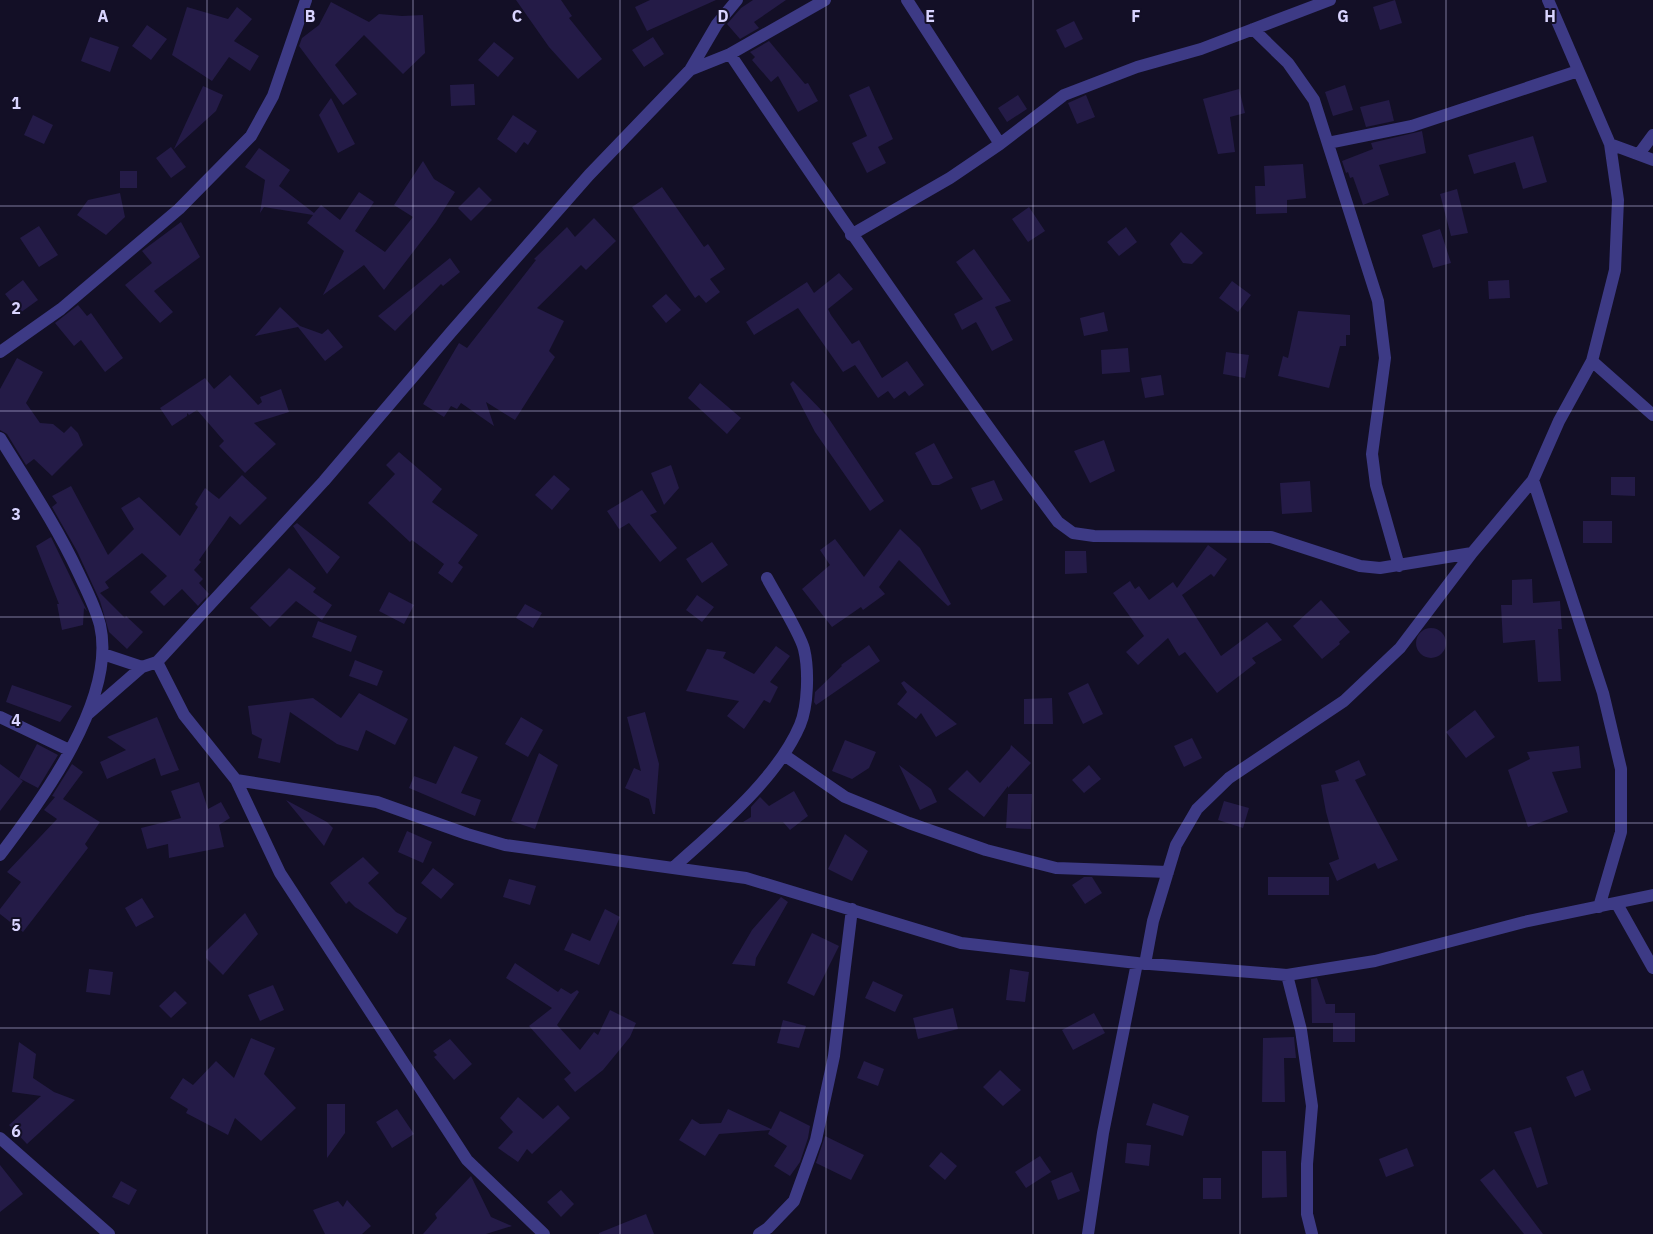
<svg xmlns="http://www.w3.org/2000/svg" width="1653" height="1234" font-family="'IBM Plex Sans',sans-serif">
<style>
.building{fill:#241b47}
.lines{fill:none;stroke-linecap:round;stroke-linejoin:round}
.street{stroke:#3d3a85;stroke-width:12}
.grid{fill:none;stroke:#d9d4ff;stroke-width:1;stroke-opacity:0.55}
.grid-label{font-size:16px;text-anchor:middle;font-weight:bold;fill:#d9d4ff;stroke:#130f26;stroke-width:4;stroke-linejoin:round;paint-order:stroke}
</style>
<rect width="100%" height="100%" fill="#130f26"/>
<path class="building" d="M516 0H561L572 16 569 18 602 59 578 79 549 47Z
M650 0H716L647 31 635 7Z
M753 0H786L754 22 759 28 740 39 727 24 741 8Z
M1395 0 1402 23 1380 30 1373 7Z
M331 2 369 22 379 14 402 16 423 15 425 53 403 74 364 35 335 65 357 94 343 105 299 46 302 38 319 25Z
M187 7 228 19 237 7 252 19 234 41 259 56 250 71 229 57 212 81 172 55Z
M1074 21 1083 39 1065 48 1056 30Z
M147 25 167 39 151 60 132 46Z
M90 37 119 47 110 72 81 61Z
M653 37 664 54 644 67 632 50Z
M769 41 805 84 808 83 818 101 798 112 778 76 771 82 752 60 755 57 750 52Z
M494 42 514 58 498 77 478 60Z
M474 84 475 105 451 106 450 85Z
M1345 85 1353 110 1333 116 1325 92Z
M203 86 223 95 216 111 174 149Z
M869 86 893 139 878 147 886 163 867 173 852 143 867 136 849 95Z
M1239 89 1245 113 1230 117 1235 152 1218 154 1203 99Z
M1018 95 1027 109 1007 122 998 108Z
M1086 95 1095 117 1077 124 1068 103Z
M331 98 355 144 338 153 319 115Z
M1389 100 1394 121 1366 127 1360 107Z
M33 115 53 125 44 144 24 135Z
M513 115 537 131 528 145 524 142 516 153 497 139Z
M1422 131 1426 153 1379 165 1389 195 1363 205 1353 177 1350 178 1348 172 1346 173 1342 161 1373 149 1371 143Z
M1533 136 1547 182 1523 189 1515 162 1474 174 1468 155Z
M171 147 186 167 171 178 156 158Z
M259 148 290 170 279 186 314 213 321 205 340 220 359 192 374 202 355 231 385 252 413 217 394 205 423 161 434 179 455 192 436 222 384 290 364 265 323 295 344 251 307 223 313 215 264 207 260 213 265 180 245 167Z
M1303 164 1306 198 1287 200V213L1256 214 1255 186H1265L1264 166Z
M120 171H137V188H120Z
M479 187 492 200 471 221 458 208Z
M662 187 704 247 708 244 725 269 710 279 720 292 706 303 699 295 695 298 632 207Z
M1457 189 1468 233 1451 236 1440 194Z
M120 193 125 217 106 235 77 215 88 200Z
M1029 207 1045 231 1028 242 1012 219Z
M594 218 616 241 586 270 581 265 537 308 564 321 549 351 555 357 515 420 486 402 494 426 461 403 457 409 451 406 444 417 423 404 459 343 467 348 536 260 534 259 567 227 575 237Z
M181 222 200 257 154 291 173 312 160 323 125 285 152 263 142 251Z
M39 226 58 255 39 267 20 238Z
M1126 227 1137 242 1119 256 1107 242Z
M1440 229 1451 263 1433 268 1422 235Z
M1181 232 1203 253 1192 264 1183 263 1170 244Z
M974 249 1011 301 995 307 1013 340 992 351 976 322 962 330 954 314 983 299 956 262Z
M450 258 460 272 443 286 441 284 395 331 378 316Z
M839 273 853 289 828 309 831 315 852 344 859 340 882 378 907 361 924 385 909 396 905 391 894 399 888 391 878 398 855 365 843 372 798 308 754 335 746 322 807 282 814 293Z
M23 280 38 300 20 313 5 294Z
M1509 280 1510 298 1489 299 1488 281Z
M1232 281 1251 295 1238 312 1219 298Z
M666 294 681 310 666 323 652 306Z
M78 305 87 316 91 313 123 358 105 372 81 340 74 346 55 323Z
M280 307 300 326 322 334 328 329 343 347 325 361 298 327 255 336Z
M1298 311 1350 315V335H1346V346H1340L1329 388 1278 376 1283 356 1288 358Z
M1104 312 1108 331 1084 336 1080 318Z
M1128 348 1130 372 1102 374 1101 350Z
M1226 352 1249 355 1245 378 1223 374Z
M17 358 43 372 26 403 40 423 53 424 64 433 71 426 78 433 83 445 52 476 34 459 26 465 7 434 0 430V389Z
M230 375 258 405 262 402 260 397 281 389 289 412 254 423 276 444 245 473 219 446 224 441 197 410 189 415 187 413V416L172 426 160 408 205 378 214 389Z
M1161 375 1164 395 1145 398 1141 378Z
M793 381 827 416 884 501 870 511 815 432 790 384Z
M700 383 741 418 727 434 688 398Z
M1104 440 1115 471 1090 483 1074 451Z
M934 443 953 478 939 485H932L915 453Z
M399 452 442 489 432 502 478 535 458 563 463 567 452 583 438 573 444 564 412 540 410 542 368 503 395 474 386 465Z
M671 465 679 488 664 505 651 473Z
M242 475 267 498 240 525 230 516 199 560 201 562 194 570 203 579 199 583 209 594 198 606 182 589 164 606 150 592 167 576 142 553 105 582 109 588 100 593 125 618 126 616 143 632 127 649 109 632 100 601 77 551 52 507 57 503 52 496 71 486 108 555 134 529 121 508 139 497 180 536 198 507 195 504 205 488 219 499Z
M554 475 570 489 552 510 535 495Z
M1611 477H1635V496L1611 495Z
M994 480 1003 500 981 510 971 488Z
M1310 481 1312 512 1282 514 1280 483Z
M642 490 657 512 650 515 677 548 660 562 629 523 619 529 607 511Z
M1583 521H1612V543H1583Z
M297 523 340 557 327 574 293 526Z
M900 529 920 548 951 604 948 606 899 560 879 587 885 594 863 610 861 607 832 627 802 589 830 565 820 550 835 539 864 577Z
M51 537 87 611 84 608 83 625 62 630 57 604H59L36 546Z
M712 542 728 565 702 583 686 559Z
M1208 545 1227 559 1214 577 1211 574 1182 595 1221 656 1267 622 1282 640 1252 658 1256 663 1217 693 1185 652 1179 656 1168 638 1138 665 1126 652 1144 636 1113 593 1130 581 1135 589 1139 586 1149 600 1173 582 1177 588Z
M1065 551H1086L1087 573 1065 574Z
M289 568 316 588 313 592 332 605 322 620 296 601 270 627 250 608Z
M1532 579 1533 603 1560 601 1562 629H1558L1561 681 1538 682 1535 640 1503 643 1501 605H1512V580Z
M389 592 414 605 404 624 379 611Z
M697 595 714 607 702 622 686 610Z
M1321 600 1350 632 1339 642 1340 644 1322 659 1293 626Z
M525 604 542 613 533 628 516 618Z
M318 621 357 636 351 652 312 637Z
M1416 643a15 15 0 1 1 30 0a15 15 0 1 1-30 0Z
M869 645 880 661 816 705 814 702 815 692 842 666 841 665Z
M776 646 790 656 770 682 778 687 770 703 764 700 744 729 727 716 739 701 686 691 707 649 726 652 723 658 754 674Z
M355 660 383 671 377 686 349 676Z
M904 681 930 702 957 724 936 737 921 713 916 719 897 704 907 692 901 683Z
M1088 683 1103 714 1083 724 1068 693Z
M12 685 72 706 60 722 6 702Z
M359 693 408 719 395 745 366 730 358 751 337 744 290 712 280 763 258 758 262 739 252 734 248 706 313 698 341 718Z
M1052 698 1053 724H1024V699Z
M1475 710 1495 737 1466 758 1446 732Z
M645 712 659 764 655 814H653L649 799 625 788 634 768 641 771 627 717Z
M157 717 179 770 161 776 155 758 107 779 100 762 126 750 107 737Z
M521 717 543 730 528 757 505 744Z
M1192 738 1202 758 1184 767 1174 746Z
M845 740 876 752 869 768 852 779 832 771Z
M37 744 58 755 38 788 19 778Z
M1011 745 1031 763 1008 788V786L984 817 948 789 967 770 980 783 1010 749Z
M454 746 478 757 461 793 481 800 475 816 409 788 414 776 436 784Z
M1579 746 1581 768 1552 772 1568 812 1528 827 1508 770 1530 759 1527 752Z
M539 753 558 765 535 829 511 821Z
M1359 760 1366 775 1355 780 1398 860 1378 869 1375 863 1337 881 1329 863 1339 859 1326 812 1321 785 1339 781 1335 771Z
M0 764 23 781 0 811Z
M72 764 83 772 63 799 100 822 85 844 88 848 23 932 0 914V909L21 882 7 872 57 819 44 810 55 797 52 796Z
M899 765 931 789 937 802 920 810Z
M1089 765 1101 779 1084 793 1072 780Z
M199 782 208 809 221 802 230 818 219 825 224 847 169 858 168 844 147 849 141 828 181 818 171 791Z
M794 791 808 816 790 830 783 822H743L751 817V807L760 797 769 806Z
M1008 794H1032L1031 829 1006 828Z
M286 800 327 822 333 828 324 846Z
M1224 801 1249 808 1243 828 1218 820Z
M407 831 432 842 423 863 398 852Z
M845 834 868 851 852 881 828 869Z
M363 857 379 873 368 883 396 912 407 918 397 934 355 907 349 901 346 904 330 883Z
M433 868 454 884 441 899 421 883Z
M1084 877H1092L1102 893 1085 904 1072 885Z
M1268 877H1329V895H1268Z
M509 879 536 886 530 905 503 897Z
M781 897 788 902 756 958 755 966 732 964 752 930Z
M142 898 154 917 136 927 125 908Z
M605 909 620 917 599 965 564 950 572 933 590 941Z
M245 913 258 934 223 975 206 958V951Z
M812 933 839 946 814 996 787 983Z
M515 963 558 992 561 988 571 994 577 990 579 992 557 1025 580 1050 594 1032 598 1035 610 1010 636 1023 630 1037 603 1070 575 1092 564 1079 571 1073 529 1026 552 1008 506 978Z
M89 969 113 972 110 995 86 992Z
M1010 969 1029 972 1025 1002 1006 1000Z
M1317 978 1326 1004H1335V1013H1355V1042H1333V1023H1312L1311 979Z
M873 981 903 995 895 1012 865 998Z
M273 985 284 1010 260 1021 248 995Z
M175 991 187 1003 171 1018 159 1006Z
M953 1008 958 1029 918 1039 913 1018Z
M1094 1013 1105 1033 1073 1050 1062 1030Z
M783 1020 806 1026 799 1048 777 1043Z
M1294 1037 1296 1058H1284L1285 1102H1262L1263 1038Z
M251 1038 275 1048 264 1074 296 1108 261 1141 235 1118 228 1135 186 1113 188 1109 170 1098 183 1078 193 1085 216 1061 234 1078Z
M450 1039 472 1064 454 1080 434 1057 437 1055 433 1051Z
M19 1042 36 1054 33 1078 54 1092 75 1100 27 1144 9 1125 41 1096 12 1092Z
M864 1061 884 1069 878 1086 857 1078Z
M1000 1070 1021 1090 1003 1106 983 1087Z
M1583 1070 1591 1090 1575 1097 1566 1077Z
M518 1097 543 1119 558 1105 570 1118 532 1154 527 1149 518 1162 498 1148 513 1132 500 1118Z
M1153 1103 1189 1116 1183 1136 1146 1125Z
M327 1104H345V1133L327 1158Z
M397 1109 414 1134 392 1148 376 1122Z
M728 1109 771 1129 780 1111 810 1126 808 1138 800 1162 790 1176 774 1166 787 1146 768 1134 770 1130 719 1134 705 1156 679 1140 692 1119 700 1124 721 1123Z
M1531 1127 1548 1184 1537 1188 1514 1132Z
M825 1136 864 1155 851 1180 816 1163Z
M1127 1143 1151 1145 1149 1166 1125 1163Z
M1407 1148 1414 1166 1386 1177 1379 1159Z
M1262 1151H1286L1287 1197 1262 1198Z
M941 1152 957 1166 945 1180 929 1166Z
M1040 1156 1051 1172 1026 1188 1015 1172Z
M0 1165 23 1194 0 1212Z
M1494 1169 1543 1234H1524L1480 1180Z
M1072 1172 1080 1191 1058 1200 1051 1181Z
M471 1176 491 1217 512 1226 486 1234H423L437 1218 435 1214Z
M1203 1178H1221V1199H1203Z
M121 1181 137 1190 129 1205 112 1197Z
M561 1190 574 1204 561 1217 547 1202Z
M347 1200 371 1226 362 1234H325L313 1210 338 1201 343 1207Z
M646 1214 654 1234H599V1233Z"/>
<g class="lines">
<path class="street" d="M907 0 1000 144
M1548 0 1610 144 1618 200 1615 270 1592 361 1559 421 1533 480 1603 693 1621 769V832L1599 907
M1253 29 1288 63 1314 100 1378 301 1385 358 1372 454 1376 485 1399 566
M730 54C836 212 944 369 1058 522L1073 533 1094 536 1271 537 1360 566 1380 568 1472 553
M690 70 730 54 825 0
M1328 143 1412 126 1578 71
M1610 144 1653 160
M1639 154 1653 135
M851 235 950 178 1000 144 1064 95 1137 67 1201 49 1330 0
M0 352 61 309 179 209 251 136 273 96 306 0
M1592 361 1653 415
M0 438C27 482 56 525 78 572 86 589 95 606 100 625 117 699 42 799 0 855
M103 654 142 667
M157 662 184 715 236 780 377 802 467 834 505 845 746 878 961 943 1137 963 1287 975 1375 961 1524 922 1653 895
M88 714 142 667 157 662 324 481 452 331 589 175 690 70 717 24 737 0
M0 717 69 750
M784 755 845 797 909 823 986 850 1056 868 1168 872
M236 780 280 873 467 1160 544 1234
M674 867C717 828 777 779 800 725 808 706 809 670 804 649 800 633 776 595 767 578
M1617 904 1653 968
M1145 964 1153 921 1176 845 1197 809 1229 778 1344 701 1400 648 1472 553 1533 480
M1287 975 1301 1030 1312 1106 1307 1164V1214L1312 1234
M0 1138 109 1234
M759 1234 768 1228 794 1201 816 1140 834 1056 852 909
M1088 1234 1103 1133 1137 963"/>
</g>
<path class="grid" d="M207 0V1234M413 0V1234M620 0V1234M826 0V1234M1033 0V1234M1240 0V1234M1446 0V1234M0 206H1653M0 411H1653M0 617H1653M0 823H1653M0 1028H1653"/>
<g class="grid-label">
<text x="103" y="22">A</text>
<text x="310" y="22">B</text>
<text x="517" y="22">C</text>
<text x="723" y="22">D</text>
<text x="930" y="22">E</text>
<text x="1136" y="22">F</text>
<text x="1343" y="22">G</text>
<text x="1550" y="22">H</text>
<text x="16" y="109">1</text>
<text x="16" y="314">2</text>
<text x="16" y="520">3</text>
<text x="16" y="726">4</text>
<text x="16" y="931">5</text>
<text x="16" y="1137">6</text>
</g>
</svg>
